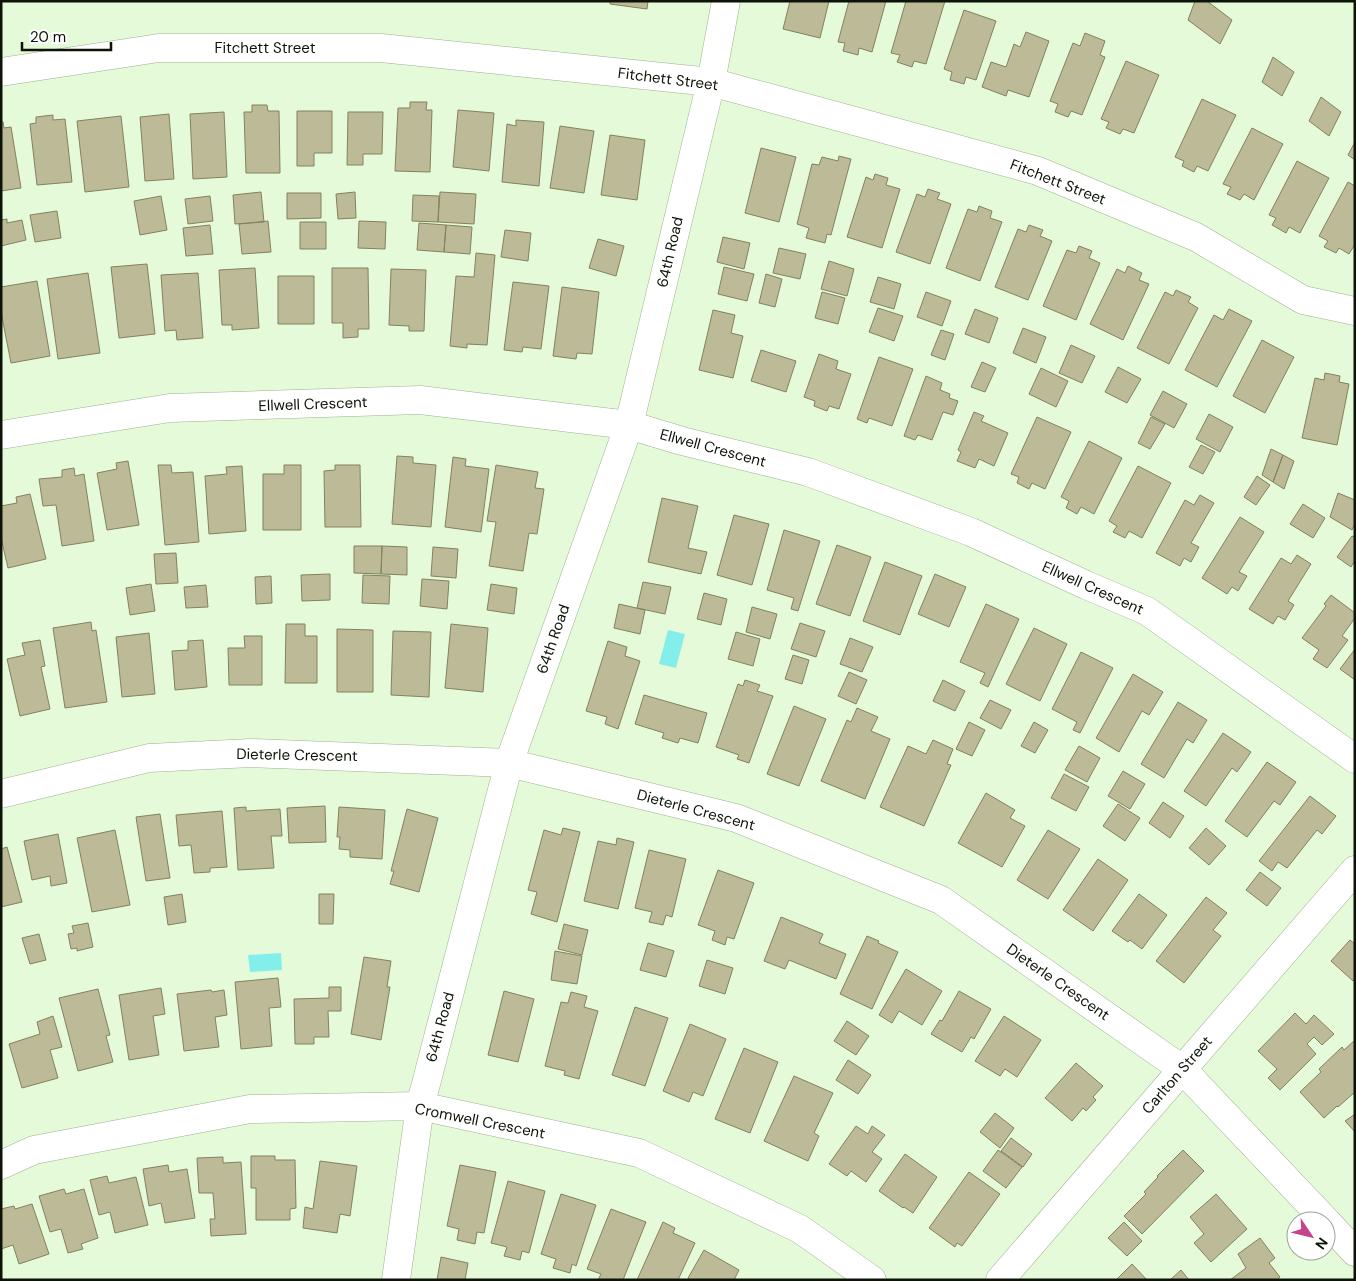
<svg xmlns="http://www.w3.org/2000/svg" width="1356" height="1281" font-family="'DM Sans',sans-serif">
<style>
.water{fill:#84efea}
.building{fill:#bdbb97;stroke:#83815e}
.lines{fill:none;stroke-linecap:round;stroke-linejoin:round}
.street-casing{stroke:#9eb191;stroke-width:29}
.street{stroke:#fff;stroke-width:28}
.labels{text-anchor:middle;stroke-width:4;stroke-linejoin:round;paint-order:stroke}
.street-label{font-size:15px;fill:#0c1308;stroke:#fff}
</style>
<rect width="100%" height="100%" fill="#e5fad8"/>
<path class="water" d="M668 630 685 634 676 668 659 664Z
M281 953 282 970 250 972 248 955Z"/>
<path class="building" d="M610 1H648L647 9 610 4Z
M790 1H829L820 38 783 29Z
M849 1H886L872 52 859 48 858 55 843 51 845 43 838 42Z
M906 1H945L926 64 914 61 912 67 897 62 900 55 891 53Z
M1195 1H1207L1232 20 1220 44 1188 20Z
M964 10 996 21 976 80 966 77 964 84 950 80 952 72 944 69Z
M1026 32 1049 41 1029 97 1008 90 1006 96 982 87 991 62 1006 67 1014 44 1020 47Z
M1085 33 1105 41 1100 55 1105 57 1082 115 1071 111 1068 117 1055 112 1058 104 1050 101 1073 43 1080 46Z
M1273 57 1294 72 1282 96 1262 82Z
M1126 61 1159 75 1134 133 1123 129 1120 134 1106 128 1109 122 1101 119Z
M1321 97 1341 112 1329 136 1309 121Z
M1202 99 1236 115 1208 171 1197 166 1194 172 1182 166 1184 161 1175 157Z
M410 102H427L426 110H432L430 172 395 171 398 108H410Z
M252 105H267L268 111H279L280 173H246L244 112H252Z
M458 110 494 113 489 171 453 167Z
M297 111H332V153H314V166H297Z
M224 112 227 177 193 179 190 114Z
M348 112H383L382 154H363V165H347Z
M169 114 174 179 145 181 140 117Z
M53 115V120L65 119 72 182 37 185 30 124 36 123V117Z
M121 116 129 187 85 192 77 121Z
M516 120 544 122 539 186 502 182 507 124 516 126Z
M1 122H3L4 128 11 127 21 188 1 191Z
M560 126 594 131 584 193 550 188Z
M1252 128 1283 144 1254 200 1244 194 1240 200 1227 194 1231 187 1223 184Z
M610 135 645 140 637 200 601 195Z
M1355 142V160L1348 155Z
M761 148 796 157 779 222 745 213Z
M839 156 851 159 831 235 827 234 825 243 806 238 809 228 797 224 812 164 819 165 822 157 838 161Z
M1297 161 1329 178 1300 233 1289 227 1286 233 1272 225 1276 218 1269 215Z
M875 174 888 178 886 185 900 189 882 248 847 237 866 177 873 180Z
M1348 182 1355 186V244L1349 254 1339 248 1336 253 1324 247 1328 241 1319 236Z
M928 189 940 193 937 199 951 204 930 264 896 252 917 194 925 197Z
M261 192 264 222 235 224 233 195Z
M355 192 356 218 338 219 336 194Z
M440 192 476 194 474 224 438 222Z
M287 193H321V218L287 219Z
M413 195 439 196 438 222 412 221Z
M161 196 167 230 140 235 134 201Z
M210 196 213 221 188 224 185 199Z
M979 206 992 211 990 218 1002 222 980 281 946 268 968 209 977 212Z
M57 211 61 238 35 242 30 215Z
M7 219V223L22 220 26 240 1 246V220Z
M268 221 271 252 242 254 239 224Z
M359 221 386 222 385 249 358 248Z
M300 222H326V249H300Z
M419 223 446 225 444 252 417 250Z
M210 225 213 254 186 256 183 228Z
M446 225 472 227 470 254 444 252Z
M1029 225 1043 230 1040 236 1052 241 1028 300 995 287 1018 229 1026 232Z
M505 230 531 233 528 261 501 257Z
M723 237 750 243 744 269 717 262Z
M598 239 624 246 616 276 589 268Z
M1079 246 1092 251 1089 258 1100 263 1076 320 1043 306 1067 250 1076 253Z
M779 248 806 254 800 279 773 273Z
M476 253 495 255 487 345 467 344V348L450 346 456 276 474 277Z
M829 261 854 269 847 296 821 289Z
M147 264 155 334 119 338 111 267Z
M1128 266 1142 273 1139 280 1149 284 1123 340 1090 324 1117 269 1125 273Z
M724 267 754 274 747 301 718 294Z
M255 268 259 328 232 330V325H222L219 270Z
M332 268H368L369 329H358V337L343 338V323H332Z
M391 269 426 270 424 331H409V326L389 325Z
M88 273 100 353 58 359 47 279Z
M198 273 203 338 177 340 176 330 165 331 161 275Z
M766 274 782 279 775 307 759 303Z
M278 276H314V324H278Z
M878 277 901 284 894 309 870 302Z
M37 281 50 356 11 363 1 312V287Z
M513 282 549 286 541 349 523 347 522 352 504 350Z
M562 287 599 292 592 354 577 353 576 359 553 356Z
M1176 290 1191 297 1188 302 1198 308 1169 364 1137 348 1165 292 1173 296Z
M822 292 845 298 838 324 815 318Z
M926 292 951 301 942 326 917 317Z
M878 308 903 316 894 341 869 332Z
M975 309 998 318 989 343 965 334Z
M1229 309 1252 321 1217 387 1185 370 1214 315 1223 320Z
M713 310 735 315 731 333 743 336 733 378 699 370Z
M1023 328 1046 337 1036 363 1013 353Z
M941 330 954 334 945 360 931 355Z
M1262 340 1294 357 1265 413 1233 396Z
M1071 345 1095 356 1082 383 1059 373Z
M761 350 796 361 786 392 751 381Z
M819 354 838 361 836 369 851 374 839 409 829 406 827 411 814 406 815 401 804 397Z
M879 357 913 369 892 426 869 418 867 423 857 419Z
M982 362 996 368 985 392 971 387Z
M1118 367 1141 379 1127 403 1105 392Z
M1041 368 1068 381 1056 407 1029 394Z
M1325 373 1340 376 1339 382 1349 384 1337 445 1302 438 1315 378 1324 380Z
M926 376 942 383 940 390 950 394 949 398 958 401 953 415 943 412 932 440 918 435 915 440 904 436Z
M1163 391 1187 404 1174 428 1150 415Z
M974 412 984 416 981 421 1008 433 994 466 979 459 975 468 957 461 961 452 958 450Z
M1209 414 1233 427 1220 452 1196 439Z
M1037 417 1071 432 1045 489 1032 483 1029 489 1017 483 1019 477 1011 474Z
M1151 417 1165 424 1150 449 1138 443Z
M1089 441 1122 458 1094 514 1081 507 1077 514 1066 508 1069 501 1061 497Z
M1201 445 1215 452 1203 474 1189 467Z
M1271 449 1283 455 1273 482 1262 475Z
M1283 455 1294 461 1284 489 1273 482Z
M397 456 413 457V463L436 465 431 527 392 524Z
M453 457 466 459 465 466 489 469 481 532 445 527Z
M128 461 139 525 107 530 97 473 117 469 116 463Z
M158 465H171L172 473 193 472 199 542 165 545Z
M284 465H301V530H263V474H284Z
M335 465H360L361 527H325L324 471 335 470Z
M496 465 538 472 535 488 544 489 537 534 529 533 523 571 489 566 496 522 487 521Z
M242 466 246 531 209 534 205 476 227 474 226 467Z
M1138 466 1171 483 1142 538 1129 531 1125 538 1113 532 1117 526 1109 521Z
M74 468 75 476 84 474 94 541 62 546 56 505 43 506 39 479 62 477V470Z
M1257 476 1270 485 1256 505 1244 497Z
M1338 493 1355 500V523L1352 530 1330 517Z
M30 494 46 559 8 568 1 538V506L17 503 16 497Z
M1200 495 1214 503 1191 543 1199 547 1191 562 1184 558 1180 566 1156 553 1185 500 1194 505Z
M662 498 698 506 688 548 707 552 701 574 648 562Z
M1303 504 1325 518 1313 538 1290 524Z
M734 515 769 524 752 585 717 575Z
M1240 517 1264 532 1239 572 1247 576 1238 591 1232 587 1227 594 1202 578Z
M784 530 820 541 798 611 791 609 794 598 767 590Z
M1352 536 1355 537V560L1351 567 1337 557Z
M837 545 871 557 850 616 816 604Z
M354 546H382L381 574 354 573Z
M382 546 407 547V575L381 574Z
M433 547 458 549 456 578 431 576Z
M176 553 178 583 156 584 154 554Z
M1297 555 1311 564 1288 601 1294 605 1285 620 1278 616 1273 624 1249 609 1281 558 1291 564Z
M885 562 922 576 900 635 863 621Z
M330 574V600L302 601 301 575Z
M935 574 966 587 949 627 918 614Z
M363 575 390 576 389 604 362 603Z
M271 576 272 603 256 604 255 577Z
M422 579 449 581 447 609 420 606Z
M643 582 671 587 665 614 637 608Z
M151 584 155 611 130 615 126 588Z
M491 584 517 588 514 614 487 610Z
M206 585 208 607 186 608 184 587Z
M704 593 727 599 721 625 697 619Z
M1331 595 1355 613V618L1342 636 1348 640 1327 668 1313 659 1319 650 1302 638 1326 606 1324 604Z
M619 604 645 610 640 634 614 628Z
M986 604 1019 619 988 687 980 683 985 673 960 662Z
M752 607 777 614 770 639 746 632Z
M91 622 92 631 96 630 107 702 65 708 53 628Z
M800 623 825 631 816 657 791 649Z
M286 624H305V636H317V683H285Z
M451 624 488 628 483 692 445 688Z
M1034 628 1067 644 1040 701 1006 684Z
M337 629 373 630V692H337Z
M393 631 431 632 429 697 391 695Z
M736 632 760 639 753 666 728 659Z
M149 633 155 694 122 697 116 637Z
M244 636H262V685H229L228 648H245Z
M850 638 873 647 862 672 840 664Z
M40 640 45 666 41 667 50 709 20 716 7 659 25 655 22 643Z
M203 640 207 687 175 690 172 651 188 650V641Z
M608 641 627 647 625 656 640 661 618 729 605 724 607 717 586 711Z
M1355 649V680L1340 669Z
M1081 652 1113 668 1080 733 1073 730 1077 722 1052 709Z
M793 655 809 660 802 684 785 679Z
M849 672 867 680 856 704 838 696Z
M1133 674 1163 692 1149 715 1142 711 1119 752 1096 738Z
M745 680 760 685 757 691 773 696 749 763 737 759 739 755 716 747 738 684 743 686Z
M943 680 965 691 955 711 933 701Z
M644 695 707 713 698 743 680 738 678 743 662 738 664 733 635 724Z
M990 700 1011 710 1001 729 980 718Z
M1178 702 1207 720 1193 743 1187 739 1164 778 1141 764Z
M794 706 826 719 799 786 767 774Z
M857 708 878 717 871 731 890 739 865 799 821 781 847 720 851 722Z
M969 722 985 730 972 756 956 749Z
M1034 722 1048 730 1035 753 1021 746Z
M1223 733 1251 752 1237 772 1232 768 1206 806 1184 791Z
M933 740 953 749 947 764 951 765 924 826 880 807 908 746 926 754Z
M1079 746 1100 758 1087 782 1065 770Z
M1267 762 1296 782 1280 805 1274 801 1247 837 1225 821Z
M1123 771 1145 784 1130 809 1108 796Z
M1064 774 1089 787 1076 811 1051 798Z
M986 793 1015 810 1010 818 1025 826 1002 867 958 843Z
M1310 796 1336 816 1322 834 1317 830 1287 868 1278 862 1272 871 1259 861Z
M1163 802 1184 816 1170 838 1149 823Z
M1118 804 1140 818 1125 841 1103 826Z
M325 806 326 842 289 843 287 808Z
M246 807V811L280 809 282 836H271L274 868 238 870 234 808Z
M339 807 385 810 382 859 350 857V850L339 849 340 837H337Z
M407 809 438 818 419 892 390 884 394 871H391Z
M222 811 227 867 210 868V872L194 873 191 845 179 846 176 815Z
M160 814 170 878 146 881 136 817Z
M563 828 580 832 557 922 531 914 537 892 528 890 544 830 561 835Z
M1206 828 1226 846 1209 865 1189 848Z
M115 830 130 905 92 912 77 838Z
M1048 830 1080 849 1048 899 1017 880Z
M58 834 67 883 51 886 50 876 32 880 24 841Z
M617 838 634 842 618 909 584 901 598 841 616 845Z
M7 847 22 902 1 907V849Z
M649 850 686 859 672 917 666 915 663 925 649 922 652 912 635 908Z
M1098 859 1128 880 1093 931 1063 910Z
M718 870 754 883 734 939 727 937 725 945 712 940 715 931 698 925Z
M1260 872 1281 888 1267 906 1246 890Z
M182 894 186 922 168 925 164 897Z
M319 894H334L333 924H319Z
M1139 894 1167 915 1142 949 1130 940 1128 942 1112 931Z
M1206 897 1227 913 1213 930 1221 936 1184 983 1156 961Z
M781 917 823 934 819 943 846 954 836 979 789 960 785 969 764 961Z
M88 923 93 947 77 951V948L71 949 68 934 74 933 72 926Z
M564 924 588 930 582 955 558 949Z
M39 934 46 960 30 964 22 938Z
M867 936 879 941 878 943 898 952 872 1009 840 994Z
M1350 940 1355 944V978L1353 981 1331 961Z
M648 943 674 951 666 977 640 970Z
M555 951 582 956 577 984 551 980Z
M364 957 391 961 387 987H390L381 1040 351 1034Z
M707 960 733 968 725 994 699 986Z
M906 969 942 991 922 1025 899 1011 892 1023 879 1015Z
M278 978 281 1007 269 1008 272 1046 241 1049 235 982Z
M329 987H341V1011H328L329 1037H314V1044H295L294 999 329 998Z
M161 988 165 1014 153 1016 159 1055 129 1060 119 995Z
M98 989 110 1035 106 1036 113 1062 78 1071 59 998Z
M211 990 212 992 224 990 227 1015 215 1017 219 1047 184 1051 177 994Z
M504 991 534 999 518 1062 488 1055Z
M959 991 991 1009 974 1039 971 1037 962 1052 931 1034 940 1020 942 1021Z
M571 992 587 996 584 1007 598 1011 579 1079 564 1075 565 1071 545 1066 561 1002 568 1003Z
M635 1007 668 1018 645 1086 612 1075Z
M1295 1013 1306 1024 1314 1015 1334 1034 1322 1045 1314 1037 1307 1044 1316 1054 1280 1090 1268 1078 1277 1069 1258 1051Z
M53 1016 62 1047 50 1050 58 1078 22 1088 9 1044 40 1034 37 1022Z
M1004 1016 1041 1040 1017 1077 1005 1069 1000 1076 975 1061Z
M847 1021 869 1036 856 1055 834 1041Z
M690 1024 726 1039 703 1096 693 1092 689 1102 663 1091Z
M1355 1040V1092L1338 1107 1337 1106 1324 1118 1300 1092 1321 1072 1319 1069 1342 1047 1344 1050Z
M744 1048 778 1062 750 1133 715 1119Z
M848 1060 871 1075 858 1094 836 1080Z
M1076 1063 1103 1086 1093 1097 1096 1100 1086 1111 1083 1108 1072 1121 1045 1098Z
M794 1076 833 1093 814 1133 819 1136 808 1161 764 1141Z
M995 1113 1014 1128 1000 1148 980 1132Z
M1355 1114V1132L1345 1121Z
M856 1126 868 1134 872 1126 885 1135 872 1152 882 1159 866 1182 851 1171 847 1176 829 1164Z
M1011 1138 1032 1154 1023 1167 1001 1151Z
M998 1150 1022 1167 1006 1188 983 1171Z
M1183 1150 1204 1171 1142 1234 1124 1216 1146 1194 1144 1192 1158 1177 1157 1176Z
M905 1154 937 1177 913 1213 904 1207 903 1208 879 1191Z
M251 1156H275V1160H295L296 1208 290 1209V1220H256V1188H251Z
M223 1157V1163L241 1162 246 1234 211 1236 210 1219H215L213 1193H199L197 1158Z
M320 1161 357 1166 350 1216 340 1214 337 1233 303 1228 305 1207 313 1209Z
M168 1165 169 1172 187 1169 195 1218 165 1223 161 1203 149 1206 143 1169Z
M460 1165 496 1172 484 1233 477 1232 475 1244 457 1240 459 1229 447 1226Z
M969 1172 1000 1194 962 1246 957 1243 955 1247 929 1228Z
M107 1176 109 1183 136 1177 148 1225 115 1233 110 1212 99 1215 90 1180Z
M508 1181 545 1191 529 1253 522 1251 520 1260 504 1256 507 1247 491 1243Z
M64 1189 66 1194 84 1189 98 1238 81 1244 83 1249 68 1253 61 1229 50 1232 39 1196Z
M561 1194 596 1205 576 1266 572 1264 570 1273 553 1268 556 1259 541 1254Z
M1216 1194 1247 1229 1211 1262 1194 1243 1204 1234 1190 1217Z
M32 1204 49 1254 19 1264 13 1245 1 1249V1209L14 1206 15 1209Z
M611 1209 646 1222 623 1280H598L601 1274 587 1269Z
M663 1222 675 1228 673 1233 695 1243 678 1280H637Z
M1124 1222 1142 1241 1127 1256 1108 1238Z
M1260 1238 1275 1258 1269 1263 1280 1277 1277 1280H1230L1246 1268 1238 1254Z
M704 1250 739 1270 734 1280H691L688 1278Z
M441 1257 468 1263 465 1280H437Z
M1132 1264 1147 1280H1116Z
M1181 1270 1189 1280H1170Z"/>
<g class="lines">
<g class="street-casing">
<path id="street" d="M1 72 159 48H381L711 82 1038 171 1196 237 1303 300 1355 311
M1 435 170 408 420 400 629 425 682 441 808 472 971 532 1086 585 1147 611 1355 759
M1 794 149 758 251 753 509 763 736 818 941 900 1182 1069 1326 1221
M1 1165 34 1150 250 1109 420 1106 639 1153 800 1229 872 1280
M1326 1221 1355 1252
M396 1280 420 1106 427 1080 509 763 629 425 711 82 726 1
M1000 1280 1355 870"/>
</g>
<use href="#street" class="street"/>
</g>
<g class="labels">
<g class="street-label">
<text x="265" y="53">Fitchett Street</text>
<text transform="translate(668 79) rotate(7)" y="5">Fitchett Street</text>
<text transform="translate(1058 182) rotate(21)" y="5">Fitchett Street</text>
<text transform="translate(670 252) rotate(-77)" y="5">64th Road</text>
<text transform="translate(313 404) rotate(-2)" y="5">Ellwell Crescent</text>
<text transform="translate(713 448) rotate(15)" y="5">Ellwell Crescent</text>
<text transform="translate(1093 588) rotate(24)" y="5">Ellwell Crescent</text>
<text transform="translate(553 639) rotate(-71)" y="5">64th Road</text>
<text transform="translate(297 755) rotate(1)" y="5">Dieterle Crescent</text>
<text transform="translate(696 810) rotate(15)" y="5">Dieterle Crescent</text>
<text transform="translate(1058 982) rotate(35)" y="5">Dieterle Crescent</text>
<text transform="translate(440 1027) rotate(-75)" y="5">64th Road</text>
<text transform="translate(1177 1075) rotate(-49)" y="5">Carlton Street</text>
<text transform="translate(480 1121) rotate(11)" y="5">Cromwell Crescent</text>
</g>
</g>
<rect width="1356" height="1281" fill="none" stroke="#0c1308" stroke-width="5"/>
<g transform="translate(1311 1236) rotate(125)"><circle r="24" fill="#ffffff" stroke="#9ea19c"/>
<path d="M0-4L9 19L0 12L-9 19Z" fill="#c4448e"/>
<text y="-8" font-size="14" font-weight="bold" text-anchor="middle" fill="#0c1308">N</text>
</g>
<path d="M22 42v8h89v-8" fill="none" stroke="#0c1308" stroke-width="2.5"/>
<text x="30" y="42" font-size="15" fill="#0c1308" stroke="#ffffff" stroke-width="4" paint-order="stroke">20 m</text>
</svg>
